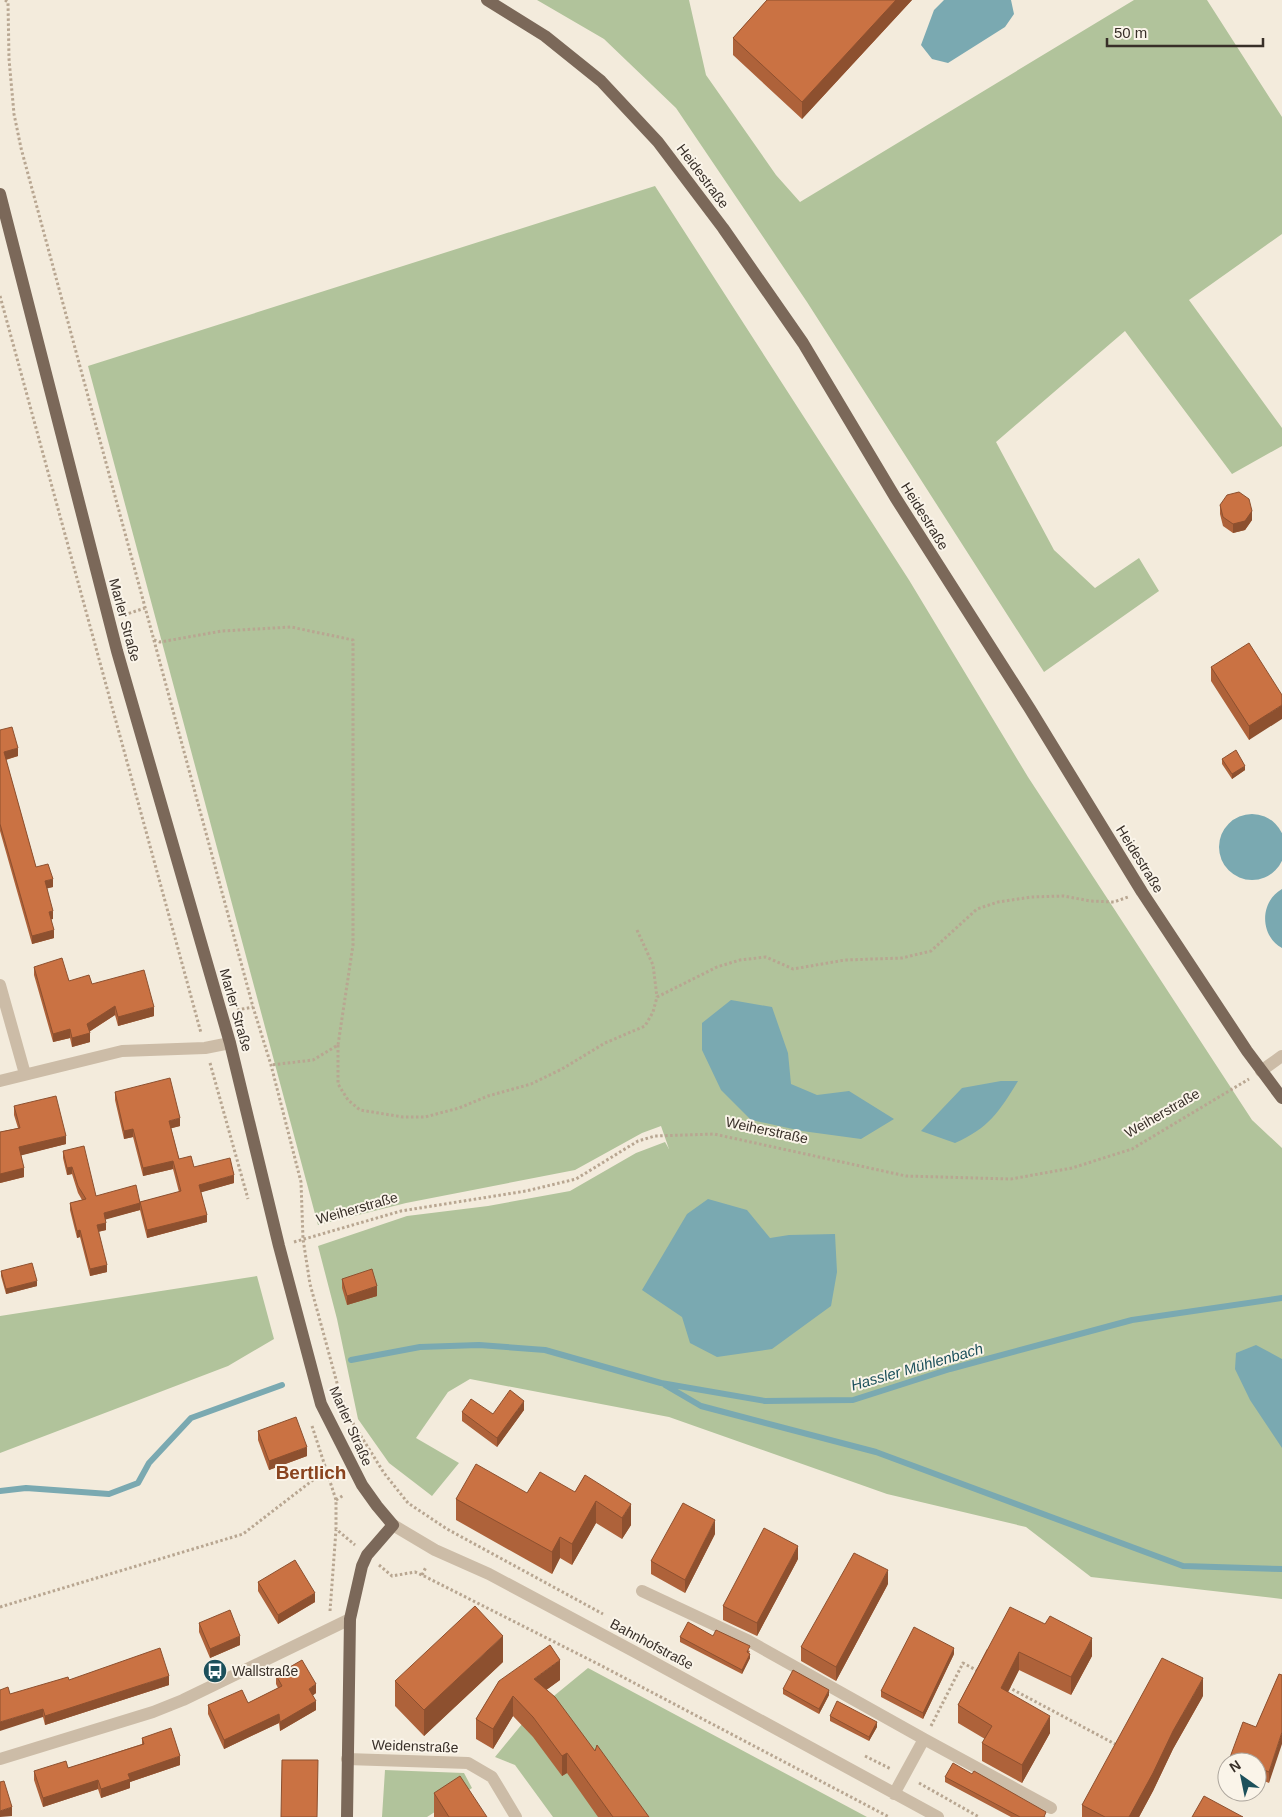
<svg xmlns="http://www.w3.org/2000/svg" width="1282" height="1817" font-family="Helvetica,sans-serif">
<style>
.green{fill:#b1c39b}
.water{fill:#7aa9b1}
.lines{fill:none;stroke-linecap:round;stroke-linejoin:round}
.stream{stroke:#7aa9b1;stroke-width:6}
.path{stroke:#b8a691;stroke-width:3;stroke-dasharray:2.5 2.5;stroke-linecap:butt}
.minor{stroke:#ccbca7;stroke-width:12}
.major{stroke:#7b6859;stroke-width:12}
.wall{fill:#ae623a}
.shaded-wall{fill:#8d502f}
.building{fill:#ca7243;stroke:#8d502f}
.labels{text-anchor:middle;stroke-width:4;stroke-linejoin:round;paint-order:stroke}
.street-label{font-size:14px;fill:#382f28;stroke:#faf4e9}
.poi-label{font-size:14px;fill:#382f28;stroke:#faf4e9;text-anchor:start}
.water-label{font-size:15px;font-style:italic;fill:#1c505b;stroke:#faf4e9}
.district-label{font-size:19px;font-weight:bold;fill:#8a431e;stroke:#faf4e9}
</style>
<rect width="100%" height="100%" fill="#f3ebdc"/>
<path class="green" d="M537 0H689L706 75 776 175 800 202 1134 0H1207L1282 117V234L1189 300 1282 428V446L1232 474 1125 331 996 442 1054 550 1095 588 1139 558 1159 591 1044 672 807 302 676 108 604 39Z
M655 186 909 580 1028 777 1252 1120 1282 1148V1599L1091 1577 1026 1527 887 1494 669 1417 470 1379 448 1392 416 1438 459 1463 432 1496 389 1463 358 1419 337 1319 318 1246 407 1216 488 1206 570 1191 636 1153 665 1142 669 1149 661 1126 642 1133 575 1170 406 1203 318 1225 88 366Z
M257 1276 274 1339 228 1366 0 1453V1316Z
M588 1668 867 1817H553L515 1765 495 1757 527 1718Z
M385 1770 464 1773 472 1788 427 1817H382Z"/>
<path class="water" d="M944 0H1011L1014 14 1005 27 948 63 932 59 921 45 934 10Z
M1219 847a33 33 0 1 1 66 0a33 33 0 1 1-66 0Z
M1282 889V948C1260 936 1259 902 1282 889Z
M731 1000 772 1007 788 1053 791 1084 817 1095 849 1091 894 1119 861 1139 802 1131 751 1120 721 1090 702 1050V1023Z
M1001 1081H1018C999 1112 989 1128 955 1143L921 1131 962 1088Z
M708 1199 747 1210 770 1238 789 1235 835 1234 837 1272 831 1306 772 1349 717 1357 690 1343 682 1317 642 1290 687 1214Z
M1256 1345 1282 1359V1448L1250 1400 1235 1369 1236 1353Z"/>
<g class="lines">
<path class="stream" d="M351 1360 420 1347 479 1345 545 1350 661 1383 765 1401 853 1400 950 1369 1132 1320 1282 1298
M665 1385 701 1406 876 1452 1183 1566 1282 1569
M0 1491 26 1488 109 1494 138 1483 149 1463 191 1418 282 1385"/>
<path class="path" d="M5 0 8 2 9 59 14 114 21 148 253 1007 271 1065 301 1182 303 1239 310 1284 340 1394 351 1420 384 1473 408 1503 447 1529 603 1614
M0 296 201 1033
M124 615 145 608
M154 640 160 642 222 631 291 627 353 640V945L338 1045 313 1060 271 1065
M637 930 653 965 657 997
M237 1010 253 1007
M338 1045V1084L348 1100 360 1110 403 1117H425L459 1108 488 1096 531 1084 562 1069 605 1043 645 1026 653 1012 657 997 717 967 740 960 766 957 793 969 845 960 902 958 931 951 977 909 998 902 1031 897 1064 896 1090 901 1114 902 1128 897
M210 1063 248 1199
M294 1242 401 1211 526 1191 576 1179 638 1141 655 1136 714 1134 906 1176 1011 1179 1072 1168 1132 1149 1249 1079
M312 1426 336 1500V1529L355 1545
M336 1500 344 1495
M379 1565 392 1576 415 1572 422 1575 600 1665 889 1817
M422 1575 426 1567
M0 1607 243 1534 326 1470
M330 1611 336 1530
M1008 1687 1115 1744
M931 1726 963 1663 978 1671
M865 1756 891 1769
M919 1783 979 1817"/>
<path class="minor" d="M0 985 25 1074
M1261 1071 1282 1056
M0 1081 122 1051 205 1048 230 1043
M393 1525 435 1550 489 1574 635 1652 938 1817
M642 1591 749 1641 924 1739
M0 1759 153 1712 183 1700 350 1619
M347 1759 468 1763 492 1777 516 1817
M894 1794 924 1739 1051 1808"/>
<path class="major" d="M487 0 545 36 601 81 658 142 723 228 803 343 895 497 1030 709 1142 892 1247 1051 1282 1098
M0 194 117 651 230 1043 279 1246 321 1404 362 1485 377 1506 393 1525 367 1555 362 1566 350 1619 347 1817"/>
</g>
<path class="wall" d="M767 0H912L802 119 733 55V38Z
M1220 505 1252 520 1245 530 1233 533 1223 526 1220 514Z
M1211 667 1282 695 1249 740 1211 681Z
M0 730 18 756 6 760 36 867 53 887 47 888 53 919H51L54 938 32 944 0 831Z
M1222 759 1245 770 1232 779 1222 764Z
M34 967 69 981 92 984 154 1016 118 1026 115 1015 89 1032 90 1042 72 1047 70 1038 53 1042 34 975Z
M115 1092 180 1126 171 1128 179 1159 194 1167 234 1183 201 1192 207 1222 147 1238 140 1210 105 1219 106 1230 98 1232 107 1272 90 1276 80 1237 77 1238 70 1210V1203L82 1200 78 1193 72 1174 67 1175 63 1158V1151L96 1196 140 1202 179 1192 173 1169 143 1176 133 1137 124 1139 115 1100Z
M14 1106 66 1144 21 1155 24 1177 0 1183V1132L18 1128 14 1115Z
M1 1271 37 1286 6 1294 1 1276Z
M342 1279 377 1296 347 1305 342 1288Z
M524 1410 497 1447 462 1421V1412L493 1414Z
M258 1431 307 1456 269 1470 258 1440Z
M585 1475 631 1525 622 1539 596 1523 572 1565 560 1558 552 1574 456 1520V1499L527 1493 575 1492Z
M715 1534 685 1593 651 1574V1561Z
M798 1559 757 1636 723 1620V1606Z
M258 1582 315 1602 278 1624 258 1591Z
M888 1584 836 1681 801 1661V1647Z
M199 1623 240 1645 210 1658 199 1632Z
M713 1636 750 1651 749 1653 750 1658 742 1674 680 1642V1637Z
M987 1649 1092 1656 1071 1695 1019 1670 1008 1692 1050 1733 1022 1783 982 1761V1743L985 1739 958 1723V1705Z
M954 1654 923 1719 881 1697V1691Z
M503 1662 424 1736 395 1706V1681Z
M1279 1674 1269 1783 1257 1778V1762H1229V1760L1256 1727Z
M276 1675 316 1693 312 1696 316 1710 280 1731 279 1723 224 1749 208 1714V1705L248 1703 278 1688 276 1684Z
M69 1680 169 1685 45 1725 43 1717 10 1694Z
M560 1680 546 1690 595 1751 649 1817H598L567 1773 562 1776 533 1737 513 1716 493 1749 476 1739V1719L499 1681Z
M783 1689 829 1695 819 1714 783 1694Z
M1203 1696 1173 1749 1153 1791 1139 1817H1082V1805Z
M830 1716 877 1727 869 1741 830 1721Z
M142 1738 180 1765 130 1782V1788L101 1798 98 1789 43 1807 34 1780V1771L68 1768 142 1744Z
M945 1777 1046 1817H1011L945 1782Z
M434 1793 487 1817H434Z"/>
<path class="shaded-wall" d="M896 0H912L802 119V102Z
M1252 511V520L1245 530 1233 533V524Z
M1282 705V719L1249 740V726Z
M18 748V756L4 760V752Z
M1245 766V770L1232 779V774Z
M53 879V887L45 889V881Z
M53 911V919L49 920V912Z
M54 930V938L32 944V936Z
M115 1006V1015L87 1033V1024Z
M154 1007V1016L118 1026V1017Z
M70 1029V1038L53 1042V1034Z
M90 1033V1042L72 1047V1038Z
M180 1118V1126L169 1129V1121Z
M133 1129V1137L124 1139V1131Z
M66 1136V1144L19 1156V1147Z
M173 1161V1169L143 1176V1168Z
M72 1167V1174L67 1175V1168Z
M24 1168V1177L0 1183V1174Z
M234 1175V1183L199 1193V1185Z
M140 1203V1210L104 1220V1213Z
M207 1215V1222L147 1238V1230Z
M106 1223V1230L97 1232V1225Z
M80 1230V1237L77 1238V1231Z
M107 1265V1272L90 1276V1269Z
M37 1281V1286L6 1294V1289Z
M377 1286V1296L347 1305V1296Z
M524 1401V1410L497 1447V1438Z
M307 1447V1456L269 1470V1461Z
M596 1501V1523L572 1565V1544Z
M631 1504V1525L622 1539V1518Z
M715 1520V1534L685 1593V1580Z
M560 1537V1558L552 1574V1552Z
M798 1546V1559L757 1636V1623Z
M888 1570V1584L836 1681V1667Z
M315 1593V1602L278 1624V1615Z
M240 1636V1645L210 1658V1649Z
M503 1636V1662L424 1736V1710Z
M1092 1638V1656L1071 1695V1677Z
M954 1648V1654L923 1719V1713Z
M1019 1652V1670L1001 1706V1688Z
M750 1654V1658L742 1674V1670Z
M560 1660V1680L534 1699V1679Z
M169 1676V1685L45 1725V1716Z
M1203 1678V1696L1173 1749 1153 1791 1139 1817H1129L1173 1731Z
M316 1684V1693L309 1698V1689Z
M829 1690V1695L819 1714V1709Z
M513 1696V1716L493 1749V1729Z
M316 1701V1710L280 1731V1722Z
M43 1709V1717L0 1731V1722Z
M279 1714V1723L224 1749V1740Z
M1050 1716V1733L1022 1783V1765Z
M877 1722V1727L869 1741V1737Z
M1282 1732V1744L1269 1783V1772Z
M567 1753V1773L562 1776V1756Z
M180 1756V1765L130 1782V1788L101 1798V1789L128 1774Z
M98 1780V1789L43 1807V1798Z
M12 1807V1816L0 1817V1811Z"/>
<path class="building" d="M767 0H896L802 102 733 38Z
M1239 492 1249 499 1252 511 1245 521 1233 524 1223 517 1220 505 1227 495Z
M1249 643 1282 695V705L1249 726 1211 667Z
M12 727 18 748 4 752 36 867 48 864 53 879 45 881 53 911 49 912 54 930 32 936 0 824V730Z
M1236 750 1245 766 1232 774 1222 759Z
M62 958 69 981 89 975 92 984 144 970 154 1007 118 1017 115 1006 87 1024 90 1033 72 1038 70 1029 53 1034 34 967Z
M170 1078 180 1118 169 1121 179 1159 191 1156 194 1167 230 1158 234 1175 199 1185 207 1215 147 1230 140 1202 181 1191 173 1161 143 1168 133 1129 124 1131 115 1092Z
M56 1096 66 1136 19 1147 24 1168 0 1174V1132L20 1128 14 1106Z
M84 1146 96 1196 136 1185 140 1203 104 1213 106 1223 97 1225 107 1265 90 1269 80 1230 77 1231 70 1203 86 1199 78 1186 72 1167 67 1168 63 1151Z
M32 1263 37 1281 6 1289 1 1271Z
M372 1269 377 1286 347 1296 342 1279Z
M510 1390 524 1401 497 1438 462 1412 471 1399 493 1414Z
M296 1417 307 1447 269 1461 258 1431Z
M476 1464 527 1493 540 1472 575 1492 585 1475 631 1504 622 1518 596 1501 572 1544 560 1537 552 1552 456 1499Z
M683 1503 715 1520 685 1580 651 1561Z
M764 1528 798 1546 757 1623 723 1606Z
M854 1553 888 1570 836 1667 801 1647Z
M295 1560 315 1593 278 1615 258 1582Z
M475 1606 503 1636 424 1710 395 1681Z
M1010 1607 1045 1624 1050 1616 1092 1638 1071 1677 1019 1652 1001 1688 1050 1716 1022 1765 982 1743 992 1726 958 1705Z
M230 1610 240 1636 210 1649 199 1623Z
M688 1622 713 1636 716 1630 750 1646 747 1652 750 1654 742 1670 680 1637Z
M914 1627 954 1648 923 1713 881 1691Z
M550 1645 560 1660 534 1679 555 1697 595 1751 597 1745 649 1817H613L567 1753 562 1756 533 1717 513 1696 493 1729 476 1719 499 1681Z
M160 1648 169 1676 45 1716 43 1709 0 1722V1690L8 1687 10 1694 68 1677 69 1680Z
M1162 1658 1203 1678 1173 1731 1153 1773 1129 1817H1105L1082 1805Z
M302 1660 316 1684 309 1689 316 1701 280 1722 279 1714 224 1740 208 1705 242 1690 248 1703 282 1686 276 1675Z
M793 1670 829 1690 819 1709 783 1689Z
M1279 1674 1282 1675V1732L1269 1772 1257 1767V1762H1235L1229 1760 1243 1722 1256 1727Z
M837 1701 877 1722 869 1737 830 1716Z
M171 1728 180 1756 128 1774 130 1779 101 1789 98 1780 43 1798 34 1771 66 1761 68 1768 144 1744 142 1738Z
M282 1760H318L317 1817H281Z
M953 1763 972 1774 974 1771 1046 1812 1044 1817H1020L945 1777Z
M460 1776 487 1817H449L434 1793Z
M4 1781 12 1807 0 1811V1782Z
M1204 1796 1243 1817H1192Z"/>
<defs>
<g id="bus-disc" transform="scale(1.25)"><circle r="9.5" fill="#1c505b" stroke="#faf4e9"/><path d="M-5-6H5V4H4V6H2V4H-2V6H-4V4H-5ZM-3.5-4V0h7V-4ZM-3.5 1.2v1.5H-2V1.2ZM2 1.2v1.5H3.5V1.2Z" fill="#fff"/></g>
</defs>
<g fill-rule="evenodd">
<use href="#bus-disc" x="215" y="1671"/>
</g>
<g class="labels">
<g class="street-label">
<text transform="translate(703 176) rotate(53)" y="5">Heidestraße</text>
<text transform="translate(925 516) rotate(58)" y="5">Heidestraße</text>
<text transform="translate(125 620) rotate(75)" y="5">Marler Straße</text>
<text transform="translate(1140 859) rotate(58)" y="5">Heidestraße</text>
<text transform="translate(236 1010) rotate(74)" y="5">Marler Straße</text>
<text transform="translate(1162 1113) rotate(-30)" y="5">Weiherstraße</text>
<text transform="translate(767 1130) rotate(12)" y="5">Weiherstraße</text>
<text transform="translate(357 1208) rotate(-16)" y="5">Weiherstraße</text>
<text transform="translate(351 1426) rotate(66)" y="5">Marler Straße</text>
<text transform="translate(652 1644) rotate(28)" y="5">Bahnhofstraße</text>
<text transform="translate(415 1746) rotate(2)" y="5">Weidenstraße</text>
</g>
<g class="poi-label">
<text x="232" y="1676">Wallstraße</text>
</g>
<g class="water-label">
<text transform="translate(917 1367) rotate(-16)" y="5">Hassler Mühlenbach</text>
</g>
<g class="district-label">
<text x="311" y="1479">Bertlich</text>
</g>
</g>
<g transform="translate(1242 1777) rotate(327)"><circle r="24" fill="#faf4e9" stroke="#aca59c"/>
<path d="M0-4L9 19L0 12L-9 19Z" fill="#1c505b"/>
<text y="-8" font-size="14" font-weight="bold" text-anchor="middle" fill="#382f28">N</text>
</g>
<path d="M1107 38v8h156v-8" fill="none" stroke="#382f28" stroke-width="2.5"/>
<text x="1114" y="38" font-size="15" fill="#382f28" stroke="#faf4e9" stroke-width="4" paint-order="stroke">50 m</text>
</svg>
